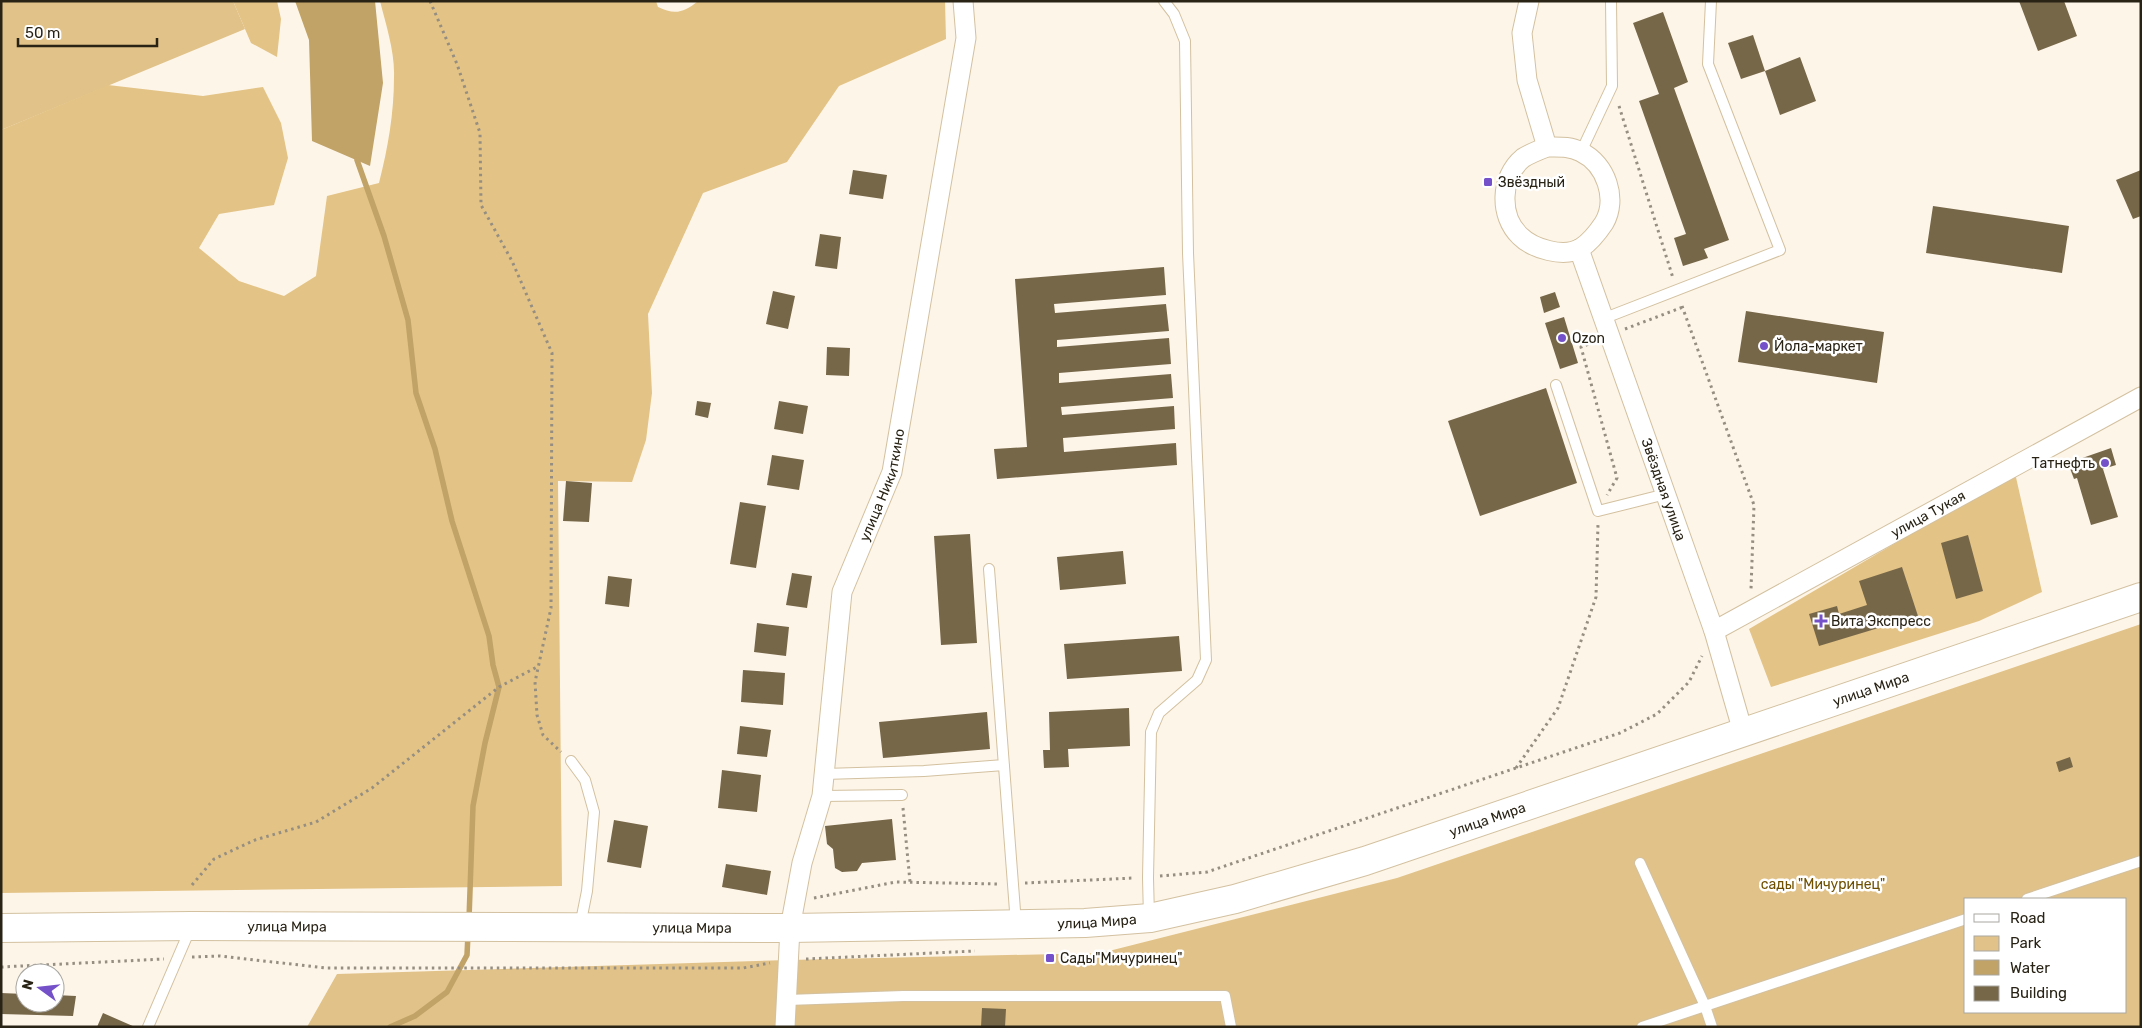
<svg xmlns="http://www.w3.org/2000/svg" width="2142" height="1028" font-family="Rubik,sans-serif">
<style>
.green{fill:#e1c288;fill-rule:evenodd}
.forest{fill:#e3c386}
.water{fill:#c1a267}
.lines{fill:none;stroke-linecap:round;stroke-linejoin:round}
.stream{stroke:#c1a267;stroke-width:5.5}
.building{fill:#776749}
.lane-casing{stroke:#d3c1a0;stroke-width:12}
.street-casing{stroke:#d3c1a0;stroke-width:21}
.primary-casing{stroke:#d3c1a0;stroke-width:30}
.path{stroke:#958e81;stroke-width:3;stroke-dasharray:2.5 4;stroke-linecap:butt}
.lane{stroke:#fff;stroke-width:10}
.street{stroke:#fff;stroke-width:19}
.primary{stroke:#fff;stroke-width:28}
.poi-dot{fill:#7450c9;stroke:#fff;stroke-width:2}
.labels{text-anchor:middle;stroke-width:5;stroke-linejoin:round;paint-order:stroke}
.poi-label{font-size:14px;fill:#292316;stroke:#fff;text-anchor:start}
.street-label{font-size:14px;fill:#292316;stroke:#fff}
.park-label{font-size:14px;fill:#6f5000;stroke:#fff}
</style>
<rect width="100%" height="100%" fill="#fdf5e8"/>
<path class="green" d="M1 1H233L245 29 1 130Z
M2141 624V1027H307L337 974 789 960 1101 953 1397 878ZM1966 899H2126V1012H1966Z"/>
<path class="forest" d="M233 1H277L281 19 277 57 251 43Z
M380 1H656L658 7C674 15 684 13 698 1H945L946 39 839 86 787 162 703 193 648 314 652 393 646 440 632 482 558 481 562 886 1 893V130L108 85 203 96 263 87 281 123 288 158 274 205 219 214 199 248 239 281 284 296 316 276 327 196 379 183C388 148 394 113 394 77 395 52 386 25 380 1Z
M2015 473 2042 592 1979 621 1771 687 1749 629Z"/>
<path class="water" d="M295 1H375L383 83 370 166 312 141 309 40Z"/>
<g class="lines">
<path class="stream" d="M357 160 384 236 408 320 416 393 435 449 452 521 489 636 493 665 499 687 485 743 473 806 469 919
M390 1027 415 1016 447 992 467 955 468 934"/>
</g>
<path class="building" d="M2019 1H2064L2077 36 2038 51Z
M1663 12 1688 82 1674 88 1729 240 1704 249 1708 258 1683 266 1674 238 1686 234 1639 101 1659 94 1633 23Z
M1753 35 1765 71 1741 79 1728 43Z
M1800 57 1816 101 1780 115 1765 71Z
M853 170 887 175 883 199 849 194Z
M2141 170V216L2133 219 2116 180Z
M1933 206 2069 226 2062 273 1926 253Z
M820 234 841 237 837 269 815 266Z
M1164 267 1166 295 1054 304 1055 313 1166 304 1169 331 1057 340V347L1169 338 1171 364 1059 373V383L1171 374 1173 398 1061 407 1062 415 1174 406 1175 429 1063 438 1064 452 1176 443 1177 465 997 479 994 449 1027 447 1015 279Z
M773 291 795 296 788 329 766 324Z
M1555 292 1560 307 1544 313 1540 297Z
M1746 311 1884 332 1877 383 1738 362Z
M1564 317 1578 363 1560 369 1545 323Z
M827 347 850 348 849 376 826 375Z
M1546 388 1577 483 1480 516 1448 421Z
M697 401 711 403 708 418 695 415Z
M779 401 808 406 803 434 774 429Z
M2111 448 2116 465 2103 469 2118 517 2091 525 2077 478 2074 479 2068 463Z
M772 455 804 460 799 490 767 485Z
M566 481 592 483 589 522 563 521Z
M740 502 766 506 756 568 730 564Z
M970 534 977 643 941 645 934 536Z
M1968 535 1983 591 1956 599 1941 543Z
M1123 551 1126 584 1060 590 1057 557Z
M1902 567 1918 616 1819 646 1809 614 1837 606 1839 614 1867 605 1859 581Z
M792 573 812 576 807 608 786 605Z
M608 576 632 579 629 607 605 604Z
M757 623 789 627 786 656 754 652Z
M1179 636 1182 671 1067 679 1064 644Z
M743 670 785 673 783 705 741 702Z
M1129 708 1130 746 1068 749 1069 767 1044 768 1043 750H1050L1049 712Z
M987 712 990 749 883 758 879 722Z
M740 726 771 730 767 757 737 754Z
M2070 757 2073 767 2059 772 2056 762Z
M722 770 761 775 757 812 718 808Z
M892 819 896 860 862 863 857 871 842 872 835 868 833 849 827 844 825 826Z
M614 820 648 826 641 868 607 862Z
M726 864 771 871 767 895 722 887Z
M1 993 25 994V1003H55V995L76 996 73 1016 1 1014Z
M982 1008 1006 1009 1005 1027H981Z
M103 1013 135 1027H97Z"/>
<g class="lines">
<g class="lane-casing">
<path id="lane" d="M1581 152 1612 86 1611 1
M1605 318 1780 250 1708 64 1711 1
M1556 385 1598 511 1666 494
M989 569 1016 924
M571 761 585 780 594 812 587 891 580 926
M824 774 924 771 1004 765
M822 796 902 795
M1640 863 1705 1006 1966 919
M2027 899 2141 861
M1149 917 1148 878 1151 732 1159 713 1197 680 1206 660 1188 253 1185 41 1174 14 1164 1
M787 1000 903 996H1225L1231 1027
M148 1027 191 927
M1642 1027 1705 1006 1712 1027"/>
</g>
<g class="street-casing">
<g id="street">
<path d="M1529 1 1522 33 1527 80 1547 147"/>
<path d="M1547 147C1559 147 1570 146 1581 152 1606 164 1618 199 1604 223 1598 232 1590 242 1581 248 1564 258 1533 249 1520 236 1499 216 1500 177 1523 158 1531 153 1539 150 1547 147Z"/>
<path id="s1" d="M1579 249 1714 631 1743 732"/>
<path id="s2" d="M1714 631 2141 397"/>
<path id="s3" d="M785 1027 790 928 802 863 822 796 842 592 892 472 966 38 963 1"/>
</g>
</g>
<g class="primary-casing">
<g id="primary">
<path id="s4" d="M1 928 191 926 790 928 1085 923 1150 918 1235 899 1365 861 2141 597"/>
</g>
</g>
<path class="path" d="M430 1 457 64 480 133 481 205 512 261 552 353 551 608 535 682 537 715 543 735 561 752
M1619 106 1673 278
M1682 306 1754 505 1751 589
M1625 329 1683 307
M1594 342 1581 347 1617 478 1607 495
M1516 768 1558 708 1596 597 1598 524
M903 808 910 882
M1160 876 1207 872 1620 733 1657 714 1689 682 1702 656
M1025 883 1134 878
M192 885 214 859 255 840 316 822 372 788 499 687 537 667
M814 898 896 882 999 884
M192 957 220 956 326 968H743L770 963
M806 959 975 951
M1 967 164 959"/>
<use href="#lane" class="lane"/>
<use href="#street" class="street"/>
<use href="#primary" class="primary"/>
</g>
<g class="poi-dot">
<rect x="1483" y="177" width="10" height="10" rx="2.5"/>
<circle cx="1562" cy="338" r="5"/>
<circle cx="1764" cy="346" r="5"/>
<circle cx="2105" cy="463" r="5"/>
<path d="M1818.5 613.5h5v5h5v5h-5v5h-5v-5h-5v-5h5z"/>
<rect x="1045" y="953" width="10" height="10" rx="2.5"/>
</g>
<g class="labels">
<g class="poi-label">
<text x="1498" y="187">Звёздный</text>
<text x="1572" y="343">Ozon</text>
<text x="1774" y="351">Йола-маркет</text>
<text x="2095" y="468" text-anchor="end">Татнефть</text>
<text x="1831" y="626">Вита Экспресс</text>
<text x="1060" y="963">Сады"Мичуринец"</text>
</g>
<g class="street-label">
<text dy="5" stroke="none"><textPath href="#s3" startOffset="555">улица Никиткино</textPath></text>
<text dy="5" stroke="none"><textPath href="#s1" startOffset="255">Звёздная улица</textPath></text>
<text dy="5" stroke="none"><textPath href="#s2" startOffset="244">улица Тукая</textPath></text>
<text dy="5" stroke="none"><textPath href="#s4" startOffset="1906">улица Мира</textPath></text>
<text dy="5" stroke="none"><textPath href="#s4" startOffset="1501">улица Мира</textPath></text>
<text dy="5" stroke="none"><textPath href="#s4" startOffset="1096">улица Мира</textPath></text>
<text dy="5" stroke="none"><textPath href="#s4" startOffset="286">улица Мира</textPath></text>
<text dy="5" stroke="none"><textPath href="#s4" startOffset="691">улица Мира</textPath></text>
</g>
<g class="park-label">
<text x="1823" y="889">сады "Мичуринец"</text>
</g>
</g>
<rect width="2142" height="1028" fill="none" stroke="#292316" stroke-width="5"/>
<rect x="1964" y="898" width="162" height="115" fill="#ffffff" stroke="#a9a7a2"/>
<rect x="1974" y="914" width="25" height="8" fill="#ffffff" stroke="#a9a7a2"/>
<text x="2010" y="923" font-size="15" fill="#292316">Road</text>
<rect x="1974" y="936" width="25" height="15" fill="#e1c288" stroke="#a9a7a2"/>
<text x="2010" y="948" font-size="15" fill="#292316">Park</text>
<rect x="1974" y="960" width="25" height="15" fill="#c1a267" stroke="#a9a7a2"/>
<text x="2010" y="973" font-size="15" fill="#292316">Water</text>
<rect x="1974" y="986" width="25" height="15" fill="#776749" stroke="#a9a7a2"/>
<text x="2010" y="998" font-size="15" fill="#292316">Building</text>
<g transform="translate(40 988) rotate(285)"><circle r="24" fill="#ffffff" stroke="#a9a7a2"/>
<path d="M0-4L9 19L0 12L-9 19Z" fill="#7450c9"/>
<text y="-8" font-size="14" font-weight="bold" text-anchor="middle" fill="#292316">N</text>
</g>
<path d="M18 38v8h139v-8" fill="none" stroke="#292316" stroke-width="2.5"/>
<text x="25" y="38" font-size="15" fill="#292316" stroke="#ffffff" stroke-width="4" paint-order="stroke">50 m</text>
</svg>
